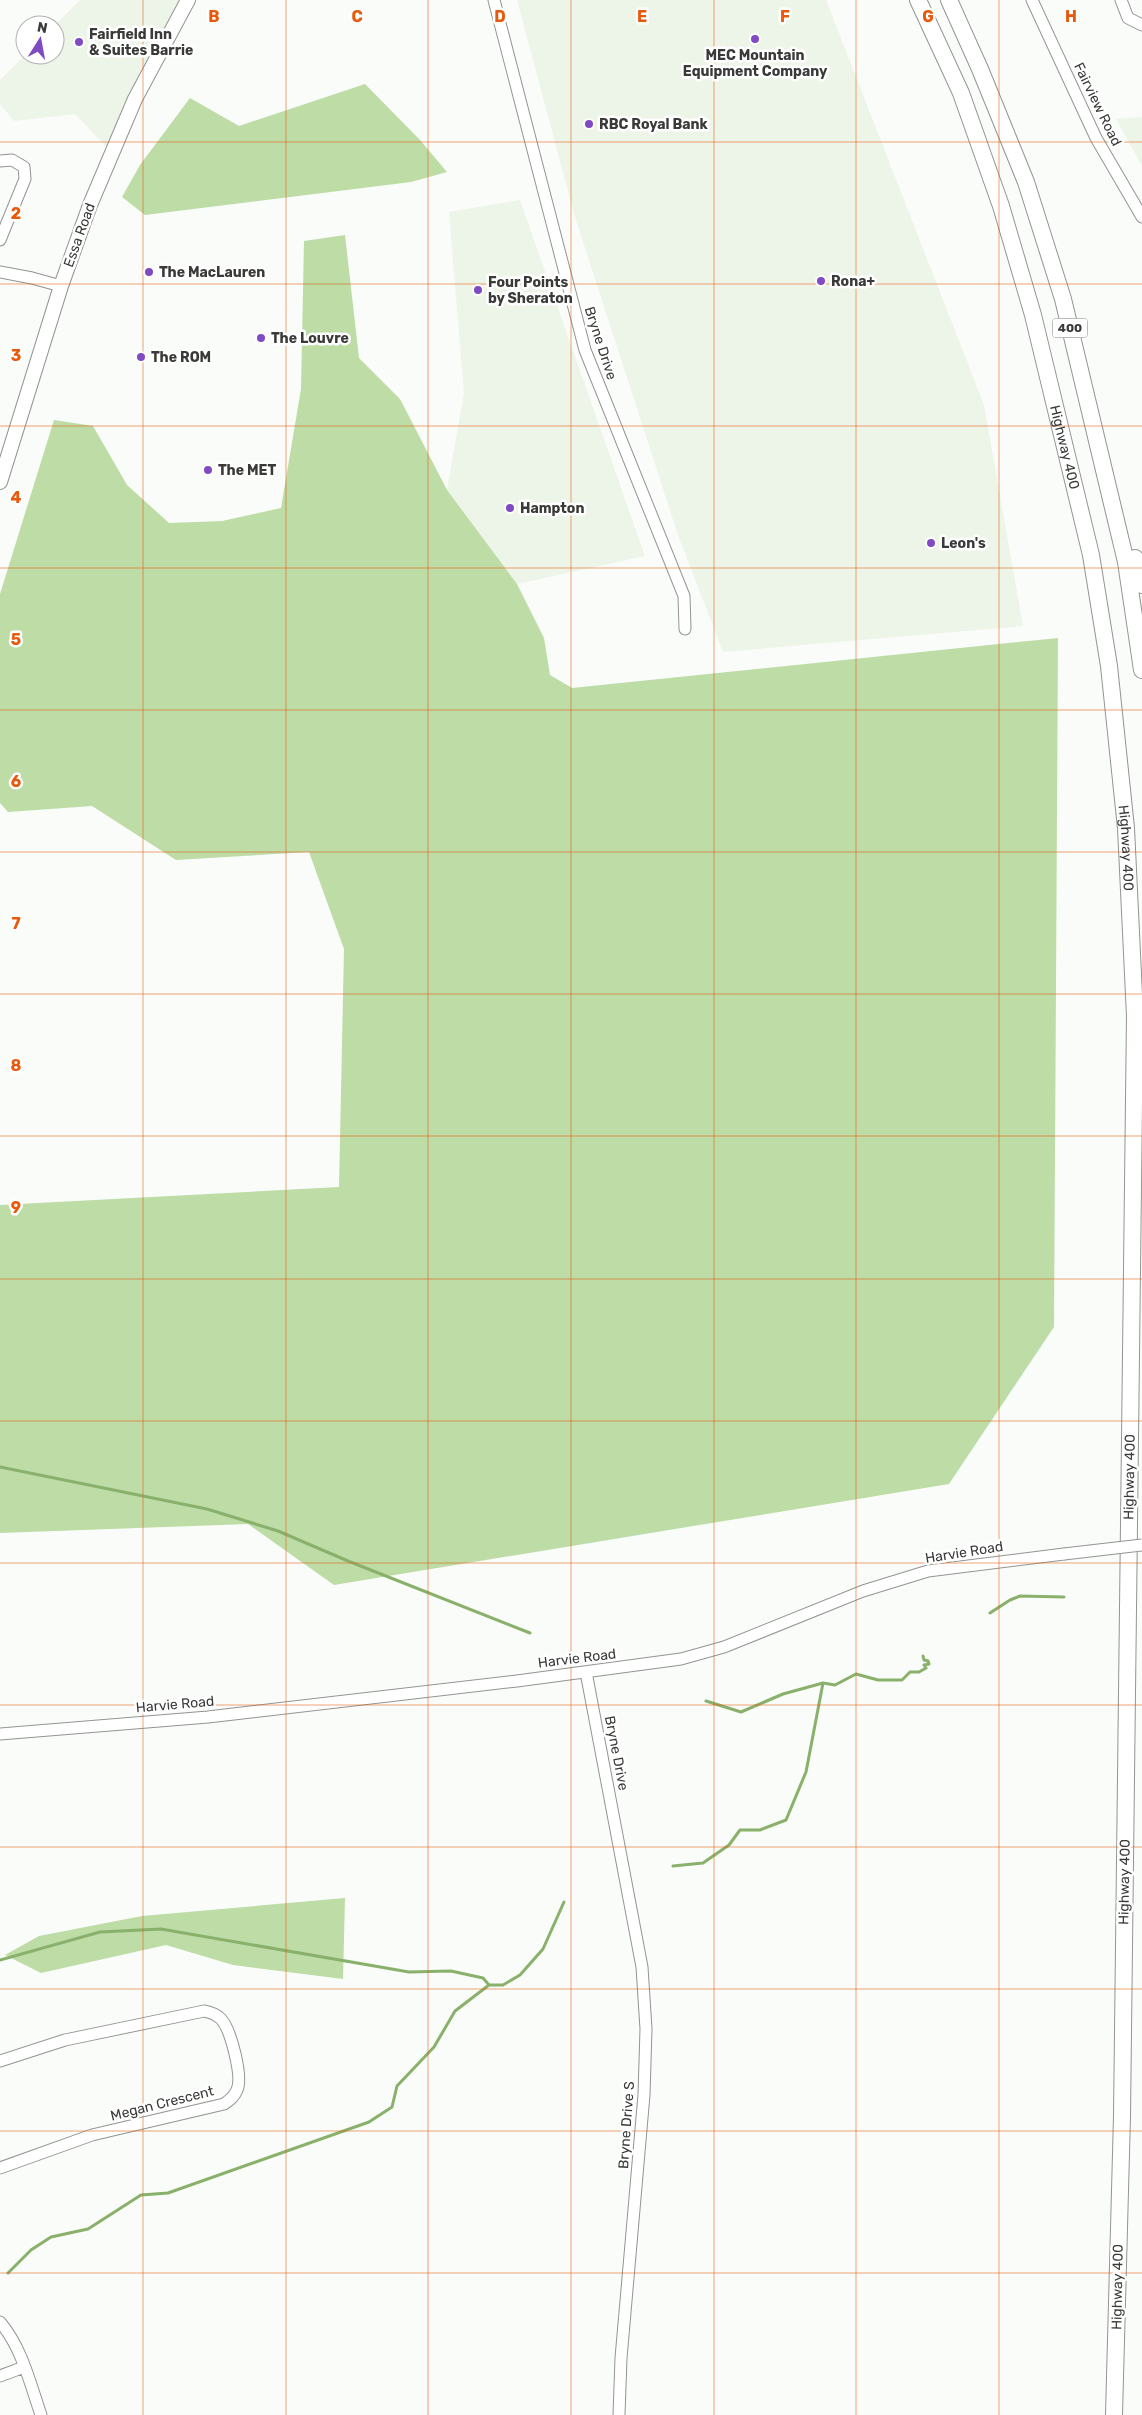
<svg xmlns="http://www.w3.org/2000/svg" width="1142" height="2415" font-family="Rubik,sans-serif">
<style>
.built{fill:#edf4e8}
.green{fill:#bddca6}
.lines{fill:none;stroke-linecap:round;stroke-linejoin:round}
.stream{stroke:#8ab16b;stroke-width:3}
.minor-casing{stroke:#929591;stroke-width:13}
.major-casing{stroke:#929591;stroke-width:16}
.highway-casing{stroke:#929591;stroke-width:18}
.minor{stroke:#fff;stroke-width:11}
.major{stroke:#fff;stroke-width:14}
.highway{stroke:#fff;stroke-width:16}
.minor-bridge-casing{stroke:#929591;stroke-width:13;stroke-linecap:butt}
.minor-bridge{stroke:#fff;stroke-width:11}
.grid{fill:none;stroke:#e8590c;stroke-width:1;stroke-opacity:0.55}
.poi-dot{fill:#7f4ac2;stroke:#fff;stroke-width:2}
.labels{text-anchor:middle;stroke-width:5;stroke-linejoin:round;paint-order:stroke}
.shield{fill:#fff;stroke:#757674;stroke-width:1}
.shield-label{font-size:12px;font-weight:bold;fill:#3a3b39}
.poi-label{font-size:14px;font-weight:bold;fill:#3a3b39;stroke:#fff;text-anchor:start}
.street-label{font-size:14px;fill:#3a3b39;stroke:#fff}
.grid-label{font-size:16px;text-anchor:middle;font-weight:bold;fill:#e8590c;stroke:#fff;stroke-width:5;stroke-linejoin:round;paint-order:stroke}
</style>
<rect width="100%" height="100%" fill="#f9fcf8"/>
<path class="built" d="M80 0H188L112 153 75 114 14 121 0 104V80L25 55H55V25Z
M517 0H826L984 405 1023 626 723 652 678 535 575 217Z
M1142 117V166L1116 119Z
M520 200 645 556 517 584 447 490 464 393 449 212Z"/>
<path class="green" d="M365 84 420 140 447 172 411 182 145 215 122 197 140 165 190 98 239 126Z
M345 235 359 358 400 399 447 490 517 584 544 638 550 675 572 688 1058 638 1054 1327 949 1484 334 1585 248 1524 0 1533V1205L339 1187 344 949 309 852 176 860 92 806 8 812 0 803V594L54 420 93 426 127 485 169 523 222 521 281 508 301 389 304 241Z
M345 1898 343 1979 233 1965 166 1945 41 1973 5 1955 39 1936 142 1916Z"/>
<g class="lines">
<path class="stream" d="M0 1467 207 1509 278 1531 348 1561 530 1633
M990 1613 1010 1600 1020 1596 1064 1597
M706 1701 741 1712 783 1694 823 1683 835 1685 856 1674 878 1680H902L910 1672H919L926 1668 924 1665 929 1664 928 1661 924 1660 923 1656
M673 1866 703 1863 729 1845 740 1830H760L786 1820 806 1772 823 1683
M0 1960 100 1932 161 1929 409 1972 451 1971 483 1978 489 1985
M8 2273 31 2250 51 2237 88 2229 141 2195 168 2193 369 2122 392 2107 397 2086 434 2047 455 2011 489 1985H503L520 1975 543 1949 564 1902"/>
<g class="minor-casing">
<path id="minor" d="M494 0 585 350 684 596 685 629
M1032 0 1096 138 1142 217
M1121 0 1128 18 1142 25
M0 161 12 160 24 167 25 179 0 240
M0 272 32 278 61 286
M586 1672 642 1967 646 2029 644 2095 621 2358 619 2415
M0 1734 208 1717 517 1681 681 1659 724 1647 863 1591 928 1571 1064 1554
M0 2061 65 2040 204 2011C210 2012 216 2014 221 2019 231 2030 243 2077 237 2090 234 2097 230 2100 224 2104L92 2135 0 2168
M0 2322C22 2348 30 2383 41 2415
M0 2376 24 2367"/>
</g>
<g class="major-casing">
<path id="major" d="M0 482 61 286 90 205 135 99 188 0"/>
</g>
<g class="highway-casing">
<g id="highway">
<path id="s1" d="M918 0 961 93 1001 206 1033 315 1091 555 1109 666 1126 828 1135 1016 1122 2116 1114 2415"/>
<path d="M949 0 980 69 1026 182 1063 299 1126 562 1142 670"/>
<path d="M1135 558 1142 585"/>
</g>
</g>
<use href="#minor" class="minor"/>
<use href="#major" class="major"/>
<use href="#highway" class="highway"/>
<g class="minor-bridge-casing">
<path id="minor-bridge" d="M1064 1554 1142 1545"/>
</g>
<use href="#minor-bridge" class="minor-bridge"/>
</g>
<path class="grid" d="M143 0V2415M286 0V2415M428 0V2415M571 0V2415M714 0V2415M856 0V2415M999 0V2415M0 142H1142M0 284H1142M0 426H1142M0 568H1142M0 710H1142M0 852H1142M0 994H1142M0 1136H1142M0 1279H1142M0 1421H1142M0 1563H1142M0 1705H1142M0 1847H1142M0 1989H1142M0 2131H1142M0 2273H1142"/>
<g class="poi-dot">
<circle cx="755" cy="39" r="5"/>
<circle cx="79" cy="42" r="5"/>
<circle cx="589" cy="124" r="5"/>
<circle cx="149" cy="272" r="5"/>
<circle cx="821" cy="281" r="5"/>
<circle cx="478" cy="290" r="5"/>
<circle cx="261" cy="338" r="5"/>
<circle cx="141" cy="357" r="5"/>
<circle cx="208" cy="470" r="5"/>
<circle cx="510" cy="508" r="5"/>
<circle cx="931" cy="543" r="5"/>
</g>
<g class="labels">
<rect class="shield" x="1052.5" y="318.5" width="35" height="19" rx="4"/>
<g class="shield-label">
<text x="1070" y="332">400</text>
</g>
<g class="poi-label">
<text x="89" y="39">Fairfield Inn<tspan x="89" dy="16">&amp; Suites Barrie</tspan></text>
<text x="755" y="60" text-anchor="middle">MEC Mountain<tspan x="755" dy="16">Equipment Company</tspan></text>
<text x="599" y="129">RBC Royal Bank</text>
<text x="159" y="277">The MacLauren</text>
<text x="831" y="286">Rona+</text>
<text x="488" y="287">Four Points<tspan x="488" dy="16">by Sheraton</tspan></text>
<text x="271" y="343">The Louvre</text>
<text x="151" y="362">The ROM</text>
<text x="218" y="475">The MET</text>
<text x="520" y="513">Hampton</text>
<text x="941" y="548">Leon's</text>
</g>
<g class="street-label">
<text transform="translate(1098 104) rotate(64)" y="5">Fairview Road</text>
<text transform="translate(79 235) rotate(-70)" y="5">Essa Road</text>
<text transform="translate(601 343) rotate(72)" y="5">Bryne Drive</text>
<text dy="5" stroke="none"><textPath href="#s1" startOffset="472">Highway 400</textPath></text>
<text dy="5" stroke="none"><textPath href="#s1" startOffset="878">Highway 400</textPath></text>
<text transform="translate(1129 1477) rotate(-89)" y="5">Highway 400</text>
<text transform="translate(964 1552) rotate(-9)" y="5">Harvie Road</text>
<text transform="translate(577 1658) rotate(-7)" y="5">Harvie Road</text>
<text transform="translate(175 1704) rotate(-5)" y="5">Harvie Road</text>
<text transform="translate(617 1753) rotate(79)" y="5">Bryne Drive</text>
<text transform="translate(1124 1882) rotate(-89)" y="5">Highway 400</text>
<text transform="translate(162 2103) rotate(-14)" y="5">Megan Crescent</text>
<text transform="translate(626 2125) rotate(-86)" y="5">Bryne Drive S</text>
<text transform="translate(1117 2287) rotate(-89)" y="5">Highway 400</text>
</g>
</g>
<g class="grid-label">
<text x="214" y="22">B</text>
<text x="357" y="22">C</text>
<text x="500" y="22">D</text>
<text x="642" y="22">E</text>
<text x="785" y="22">F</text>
<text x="928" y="22">G</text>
<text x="1071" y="22">H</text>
<text x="16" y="219">2</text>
<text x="16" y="361">3</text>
<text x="16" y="503">4</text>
<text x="16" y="645">5</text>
<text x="16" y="787">6</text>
<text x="16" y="929">7</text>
<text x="16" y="1071">8</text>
<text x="16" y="1213">9</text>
</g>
<g transform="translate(40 40) rotate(11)"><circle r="24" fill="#ffffff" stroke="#b0b1b0"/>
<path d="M0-4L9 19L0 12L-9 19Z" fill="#7f4ac2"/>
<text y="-8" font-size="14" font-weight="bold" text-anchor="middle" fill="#3a3b39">N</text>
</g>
</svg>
